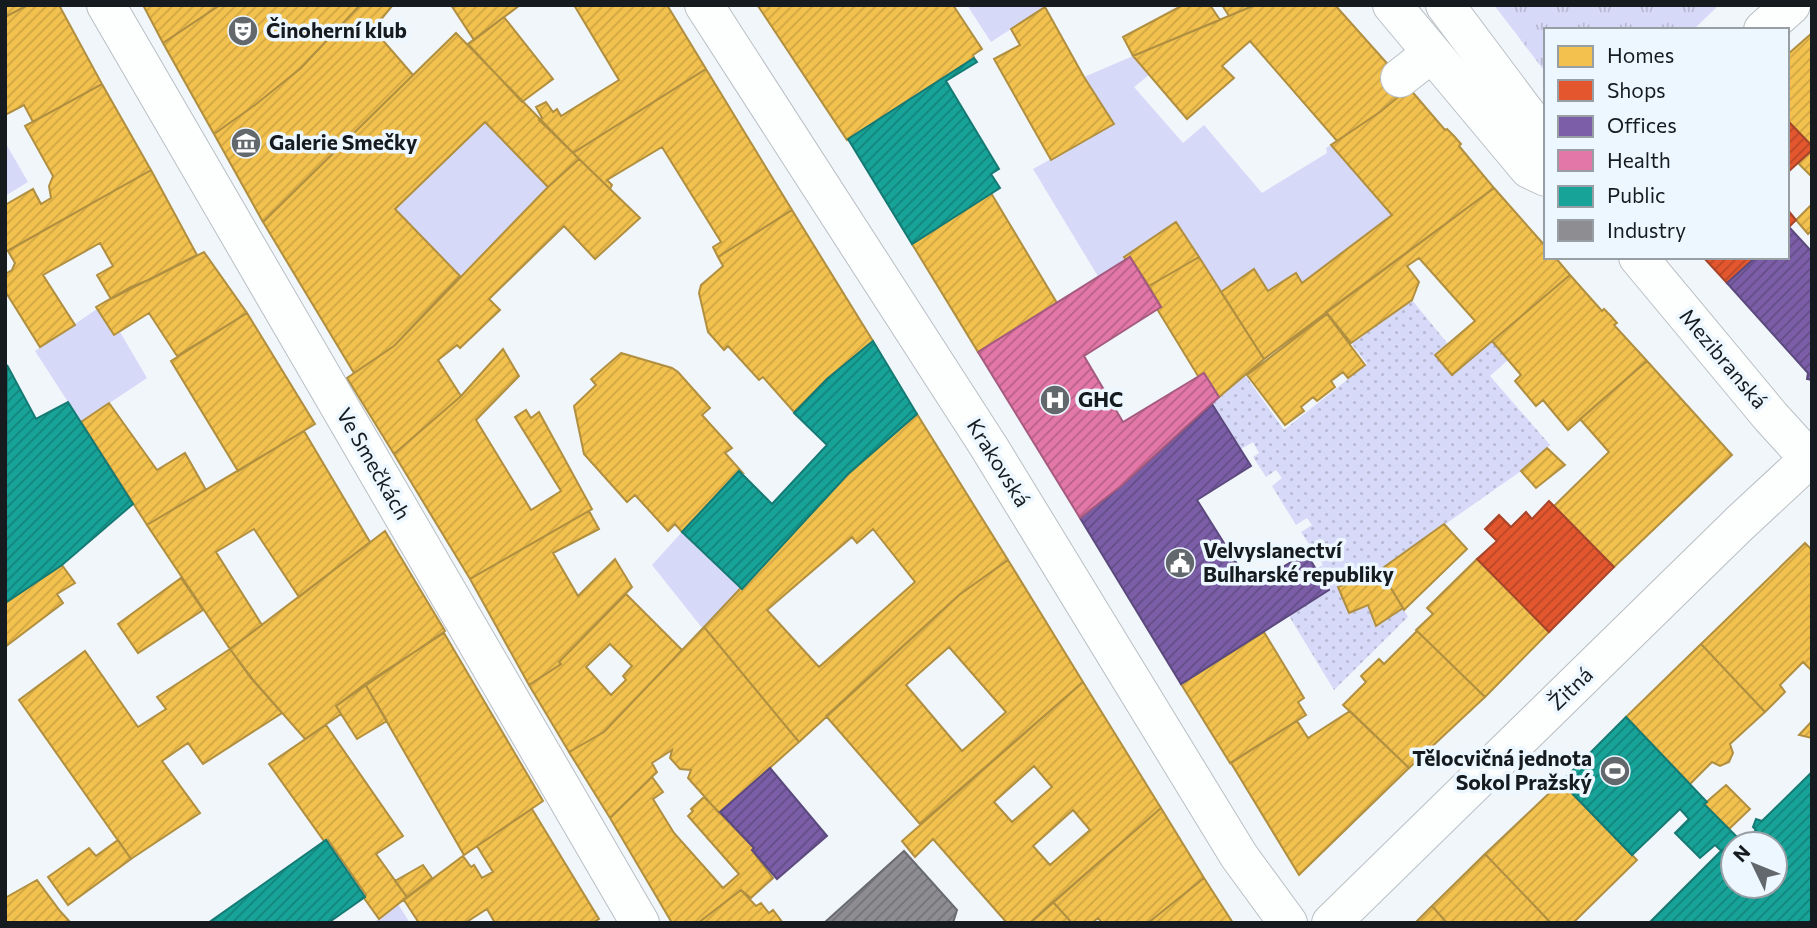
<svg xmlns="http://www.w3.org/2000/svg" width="1817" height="928" font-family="Commissioner,sans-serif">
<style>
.grass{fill:#d7d9f8}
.park{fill:url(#park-tufts)}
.garden{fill:url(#garden-dots)}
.homes{fill:url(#homes-hatch);stroke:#b08f40;stroke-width:2;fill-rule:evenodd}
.shops{fill:url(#shops-hatch);stroke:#a6452a;stroke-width:2}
.offices{fill:url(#offices-hatch);stroke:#5c4a7e;stroke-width:2}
.health{fill:url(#health-hatch);stroke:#a55b7f;stroke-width:2}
.public{fill:url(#public-hatch);stroke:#167a74;stroke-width:2}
.industry{fill:url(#industry-hatch);stroke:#696b70;stroke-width:2}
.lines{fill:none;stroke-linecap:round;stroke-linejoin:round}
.minor-casing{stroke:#b9bfc3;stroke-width:40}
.major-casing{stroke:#b9bfc3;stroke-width:40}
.minor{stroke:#fdfefe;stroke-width:38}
.major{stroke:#fdfefe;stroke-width:38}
.labels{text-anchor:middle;stroke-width:7;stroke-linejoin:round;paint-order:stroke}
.poi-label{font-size:21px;font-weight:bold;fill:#151b1f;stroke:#edf7ff;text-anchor:start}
.street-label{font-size:21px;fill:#151b1f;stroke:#edf7ff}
</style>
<defs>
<pattern id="park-tufts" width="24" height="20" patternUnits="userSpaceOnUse" patternTransform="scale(1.75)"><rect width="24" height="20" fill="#d7d9f8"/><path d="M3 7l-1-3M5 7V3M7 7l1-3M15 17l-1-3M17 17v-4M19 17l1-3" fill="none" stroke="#b8bad4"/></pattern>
<pattern id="garden-dots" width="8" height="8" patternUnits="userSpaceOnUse" patternTransform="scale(1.75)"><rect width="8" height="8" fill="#d7d9f8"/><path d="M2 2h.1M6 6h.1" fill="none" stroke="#b8bad4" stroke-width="1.8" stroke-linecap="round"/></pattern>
<pattern id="homes-hatch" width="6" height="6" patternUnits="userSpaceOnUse" patternTransform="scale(1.75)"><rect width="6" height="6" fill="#f2c14e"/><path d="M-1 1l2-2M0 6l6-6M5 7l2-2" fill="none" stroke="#cfa544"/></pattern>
<pattern id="shops-hatch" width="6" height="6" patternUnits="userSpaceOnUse" patternTransform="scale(1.75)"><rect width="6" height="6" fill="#e4572e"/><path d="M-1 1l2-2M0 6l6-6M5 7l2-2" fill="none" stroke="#b84727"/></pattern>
<pattern id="offices-hatch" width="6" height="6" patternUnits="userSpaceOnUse" patternTransform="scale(1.75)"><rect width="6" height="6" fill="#7b5ea7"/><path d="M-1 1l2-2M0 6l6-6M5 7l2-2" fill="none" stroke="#644d87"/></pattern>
<pattern id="health-hatch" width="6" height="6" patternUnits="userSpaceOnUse" patternTransform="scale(1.75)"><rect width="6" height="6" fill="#e377a8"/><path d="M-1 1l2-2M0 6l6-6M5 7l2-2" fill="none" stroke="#b76188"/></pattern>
<pattern id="public-hatch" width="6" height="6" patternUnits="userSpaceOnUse" patternTransform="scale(1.75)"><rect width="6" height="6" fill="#17a398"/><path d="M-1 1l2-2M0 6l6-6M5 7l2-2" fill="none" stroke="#14847b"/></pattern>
<pattern id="industry-hatch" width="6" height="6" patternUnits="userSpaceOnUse" patternTransform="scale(1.75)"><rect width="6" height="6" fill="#8d8d92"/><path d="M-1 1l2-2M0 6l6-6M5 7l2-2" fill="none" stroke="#727277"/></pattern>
</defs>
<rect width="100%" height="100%" fill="#f1f6fb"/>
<path class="grass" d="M967 5H1044L1045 7 991 42Z
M1133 56 1149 75 1134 87 1183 143 1204 125 1262 193 1327 153 1326 148 1331 145 1392 215 1302 283 1296 273 1268 291 1254 269 1221 292 1176 222 1124 256 1126 260 1099 278 1033 169 1114 124 1084 77Z
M485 122 548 187 460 276 395 209Z
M5 142 28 182 5 196Z
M97 309 114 335 120 332 147 378 81 422 35 351Z
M682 532 742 589 703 629 652 565Z
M398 904 410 923H373Z"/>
<path class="park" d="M1494 5H1719L1693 30H1546V73Z"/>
<path class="garden" d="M1412 300 1448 344 1435 355 1452 375 1492 341 1508 360 1490 376 1550 445 1521 471 1380 570 1338 587 1349 612 1368 605 1376 626 1403 608 1408 617 1334 690 1289 616 1329 590 1316 569 1323 565 1301 532 1312 525 1307 518 1296 525 1272 486 1282 478 1276 470 1266 477 1253 457 1259 453 1253 442 1241 449 1212 404 1245 375 1284 430 1367 364 1351 343Z"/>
<path class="homes" d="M5 5H28L5 17Z
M28 5H59L102 84 33 122 24 105 5 115V17Z
M143 5H220L163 43Z
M220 5H360L301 68 255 105 214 134 163 43Z
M360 5H393L373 29 413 75 263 222 214 134 255 105 301 68Z
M451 5H520L474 40Z
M574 5H667L706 69 573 153 539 120 542 118 536 107 546 102 553 112 557 109 561 116 619 80Z
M953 5 982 49 973 55 974 58 847 140 758 6Z
M1183 5H1210L1220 20 1133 56 1123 37Z
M1222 5H1255L1229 16Z
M1255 5H1335L1409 88 1380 112 1337 141 1250 41 1222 66 1234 78 1187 119 1133 56Z
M1045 7 1084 77 1114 124 1051 160 994 59 1020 45 1011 29Z
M504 17 553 79 522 102 468 44Z
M456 33 579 159 548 187 485 122 395 209 460 276 394 346 354 373 263 222Z
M1812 33V146L1787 120V55Z
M706 69 792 210 718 257 713 247 721 242 662 147 607 180 612 185 610 189 573 153Z
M102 84 151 170 5 252V205L33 189 41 204 51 198 49 186 53 176 25 126Z
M1409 88 1445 130 1447 129 1454 136 1461 144 1459 146 1494 188 1264 359 1221 292 1254 269 1268 291 1296 273 1302 283 1392 215 1331 145 1380 112Z
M1812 150V177L1798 163Z
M579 159 640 218 595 259 564 226 489 299 500 310 460 348 457 345 438 360 461 396 394 454 347 378 394 346 548 187Z
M151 170 197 255 111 299 97 275 113 266 100 243 43 275 75 325 40 347 5 291V274L12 270 15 263 8 251Z
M1494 188 1546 247V257H1555L1570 275 1452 375 1435 355 1475 321 1419 258 1407 266 1419 282 1412 300 1351 343 1326 312Z
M991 193 1057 303 978 352 912 244Z
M1811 205 1812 230 1808 234 1796 220Z
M792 210 873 341 827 379 794 412 763 377 759 380 728 346 724 350 708 332 699 293 701 285 723 266 718 257Z
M1176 222 1199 257 1149 286 1130 257 1126 260 1124 257Z
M204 252 247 313 177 356 149 313 114 335 96 307 131 287 151 279Z
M1199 257 1264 359 1219 397 1204 373 1198 376 1157 309 1161 307 1149 286Z
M1570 275 1602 311 1604 309 1611 316 1617 323 1614 325 1647 361 1568 430 1543 400 1536 406 1515 381 1521 375 1492 341Z
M247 313 315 424 238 471 171 361Z
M1327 314 1365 365 1348 378 1343 372 1331 381 1335 387 1317 401 1313 397 1301 407 1304 411 1285 425 1247 375Z
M503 349 519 376 476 420 531 510 561 491 515 417 526 410 531 418 539 412 592 509 470 579 394 454 461 396Z
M621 353 672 368 678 372 710 408 702 415 732 448 725 453 742 472 739 471 682 532 675 524 668 531 635 495 627 502 584 454 574 406 596 385 591 379Z
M1647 361 1732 455 1614 567 1554 506 1609 452 1580 419Z
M109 403 157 470 185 453 206 490 147 525 81 422Z
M917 414 1008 560 959 595 799 742 704 627 848 474ZM873 529 915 582 819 667 767 610 852 537 857 543Z
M304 431 370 542 299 597 254 529 216 552 262 625 230 649 147 525Z
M1547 448 1565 465 1536 488 1521 471Z
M589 511 599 529 553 553 578 596 615 559 632 587 559 662 561 664 529 685 470 579Z
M1444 524 1467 549 1404 610 1380 570Z
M385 531 445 631 336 706 341 714 305 739 254 681 230 649Z
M1805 543 1812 550V671L1803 662 1780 685 1785 692 1765 712 1701 644Z
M1477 559 1549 632 1485 697 1416 630 1433 614 1427 608Z
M1008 560 1083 682 920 824 826 716 959 595ZM949 647 1006 712 962 751 906 685Z
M62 565 75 583 57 594 63 603 5 647V603Z
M1380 570 1403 608 1376 626 1368 605 1349 613 1338 587Z
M181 578 203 610 138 653 118 624Z
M626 594 682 650 604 732 569 752 529 685 561 664 559 662ZM610 644 632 666 623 676 626 680 611 695 586 667Z
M704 627 799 742 719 813 688 778 691 770 680 769 670 758 672 750 652 763 657 772 610 818 569 752 604 732Z
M1417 631 1485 697 1409 768 1343 705 1366 682 1361 676 1379 659 1384 664Z
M1264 632 1304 698 1298 702 1306 715 1230 763 1181 684Z
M444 633 543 801 464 855 365 684Z
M1701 644 1765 712 1730 744 1733 753 1729 762 1720 766 1712 762 1690 784 1626 717Z
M230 649 250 677 282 713 203 764 188 743 162 761 200 813 131 859 19 700 85 651 138 727 166 709 157 697Z
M1083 682 1161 808 1030 923H1007L933 839 915 857 902 841ZM1034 766 1052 787 1012 822 994 802ZM1073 810 1090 830 1050 865 1033 846Z
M365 684 387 721 357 739 336 706Z
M1350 711 1409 768 1299 875 1231 763 1297 721 1308 738Z
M1812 721V738L1799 735Z
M326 725 403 836 376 854 407 897 379 919 364 898 366 895 328 840 324 841 269 764Z
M652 777 663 792 653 799 674 833 723 888 739 874 688 816 693 811 691 809 704 797 754 848 752 850 773 878 751 898 741 890 698 923H672L610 818Z
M1561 782 1637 860 1573 923H1551L1485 854Z
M1726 785 1750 809 1729 829 1704 804Z
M1161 808 1204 878 1148 923H1102L1098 918 1092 923H1072L1053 902Z
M532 809 599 919 592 923H495L487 909 465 923H419L404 900 463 856 471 867 474 865 482 878 493 872 477 846Z
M118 840 131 859 68 905 48 877 89 848 96 856Z
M1485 854 1551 923H1447L1432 906Z
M423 865 432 878 407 897 395 881Z
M1204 878 1233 923H1148Z
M37 880 60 911 71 923H5V898Z
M741 890 756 906 761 903 769 913 773 910 783 923H698Z
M1053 902 1072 923H1030Z
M1432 906 1447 923H1415Z"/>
<path class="shops" d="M1787 120 1812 146V150L1787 173Z
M1787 209 1796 220 1787 229Z
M1703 257H1756L1727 283Z
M1549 501 1614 567 1549 632 1477 559 1497 541 1485 529 1499 515 1511 527 1526 512 1532 519Z"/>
<path class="offices" d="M1789 227 1812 252V380L1807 379 1808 373 1727 283 1756 257H1787V229Z
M1212 404 1251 466 1197 500 1251 586 1306 553 1329 590 1181 684 1080 518 1121 486Z
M770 768 827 836 777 879 752 850 754 848 720 812Z"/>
<path class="health" d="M1130 257 1161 307 1084 356 1123 422 1204 373 1219 397 1121 486 1080 518 978 352Z"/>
<path class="public" d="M974 58 977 62 946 81 999 169 991 174 1000 188 912 244 848 139Z
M873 341 917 414 848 474 742 589 682 532 739 471 772 504 827 445 794 413 827 379Z
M7 365 36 419 68 402 133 504 62 565 5 603Z
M1626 717 1707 802 1704 804 1743 843 1733 844V853L1729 858 1715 845 1700 858 1675 833 1689 819 1680 809 1632 855 1561 782Z
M1812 772V923L1650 922 1722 850 1729 858 1733 853V886H1775V844H1742L1756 830 1753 827 1756 819 1762 821Z
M326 840 365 897 328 923H208Z"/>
<path class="industry" d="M904 851 957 910 953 923H824Z"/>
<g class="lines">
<g class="minor-casing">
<path id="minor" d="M106 5 640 923
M704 5 989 447 1239 856 1288 923
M1392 5 1529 169 1546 177
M1763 30 1791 5
M1400 78 1432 53"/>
</g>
<g class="major-casing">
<path id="major" d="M1445 5 1546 140
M1638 257 1771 417 1812 462
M1331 923 1740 523 1809 459"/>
</g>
<use href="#minor" class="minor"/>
<use href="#major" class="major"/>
</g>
<defs>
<g id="theatre-disc" transform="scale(1.575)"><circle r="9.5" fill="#62686c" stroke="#edf7ff"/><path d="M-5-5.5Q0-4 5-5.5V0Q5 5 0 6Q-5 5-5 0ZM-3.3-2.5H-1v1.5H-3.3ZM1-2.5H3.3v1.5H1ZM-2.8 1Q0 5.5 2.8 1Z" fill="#fff"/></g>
<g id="museum-disc" transform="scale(1.575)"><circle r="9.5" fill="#62686c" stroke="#edf7ff"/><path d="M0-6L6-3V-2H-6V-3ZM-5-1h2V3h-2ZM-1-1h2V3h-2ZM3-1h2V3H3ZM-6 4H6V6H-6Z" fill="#fff"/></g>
<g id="hospital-disc" transform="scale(1.575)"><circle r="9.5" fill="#62686c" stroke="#edf7ff"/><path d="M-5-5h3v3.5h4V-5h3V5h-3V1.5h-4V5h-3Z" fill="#fff"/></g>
<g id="civic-disc" transform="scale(1.575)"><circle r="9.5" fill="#62686c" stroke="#edf7ff"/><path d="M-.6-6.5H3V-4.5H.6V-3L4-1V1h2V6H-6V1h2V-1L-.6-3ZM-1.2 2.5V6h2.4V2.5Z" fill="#fff"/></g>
<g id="stadium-disc" transform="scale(1.575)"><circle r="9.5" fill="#62686c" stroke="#edf7ff"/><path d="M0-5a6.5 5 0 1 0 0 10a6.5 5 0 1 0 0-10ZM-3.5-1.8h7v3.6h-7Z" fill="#fff"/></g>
</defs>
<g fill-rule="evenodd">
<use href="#theatre-disc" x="243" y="31"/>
<use href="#museum-disc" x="246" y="143"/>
<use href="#hospital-disc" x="1055" y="400"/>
<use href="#civic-disc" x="1180" y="563"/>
<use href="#stadium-disc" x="1615" y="771"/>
</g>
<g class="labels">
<g class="poi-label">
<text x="266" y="38">Činoherní klub</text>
<text x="269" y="150">Galerie Smečky</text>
<text x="1078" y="407">GHC</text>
<text x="1203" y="558">Velvyslanectví<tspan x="1203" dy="24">Bulharské republiky</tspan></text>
<text x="1592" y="766" text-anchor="end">Tělocvičná jednota<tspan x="1592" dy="24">Sokol Pražský</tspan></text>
</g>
<g class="street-label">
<text transform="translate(1723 359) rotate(50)" y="7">Mezibranská</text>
<text transform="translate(998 463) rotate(58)" y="7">Krakovská</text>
<text transform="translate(373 464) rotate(60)" y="7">Ve Smečkách</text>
<text transform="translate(1571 689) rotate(-44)" y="7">Žitná</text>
</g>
</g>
<rect width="1817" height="928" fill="none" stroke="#151b1f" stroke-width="14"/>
<rect x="1544" y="28" width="245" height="231" fill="#edf7ff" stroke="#979fa5" stroke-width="2"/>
<rect x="1558" y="46" width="35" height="21" fill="#f2c14e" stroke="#979fa5" stroke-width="2"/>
<text x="1607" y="63" font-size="21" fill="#151b1f">Homes</text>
<rect x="1558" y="80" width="35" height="21" fill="#e4572e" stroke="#979fa5" stroke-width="2"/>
<text x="1607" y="98" font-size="21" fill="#151b1f">Shops</text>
<rect x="1558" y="116" width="35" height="21" fill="#7b5ea7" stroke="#979fa5" stroke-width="2"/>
<text x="1607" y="133" font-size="21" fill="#151b1f">Offices</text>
<rect x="1558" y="150" width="35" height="21" fill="#e377a8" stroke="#979fa5" stroke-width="2"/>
<text x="1607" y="168" font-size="21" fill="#151b1f">Health</text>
<rect x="1558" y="186" width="35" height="21" fill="#17a398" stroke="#979fa5" stroke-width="2"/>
<text x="1607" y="203" font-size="21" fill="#151b1f">Public</text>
<rect x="1558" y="220" width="35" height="21" fill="#8d8d92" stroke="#979fa5" stroke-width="2"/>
<text x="1607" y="238" font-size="21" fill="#151b1f">Industry</text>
<g transform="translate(1754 865) rotate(313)"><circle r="33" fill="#edf7ff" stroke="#979fa5" stroke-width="2"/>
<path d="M0-5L12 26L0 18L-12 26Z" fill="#62686c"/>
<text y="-10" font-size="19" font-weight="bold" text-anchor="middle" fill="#151b1f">N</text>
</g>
</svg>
